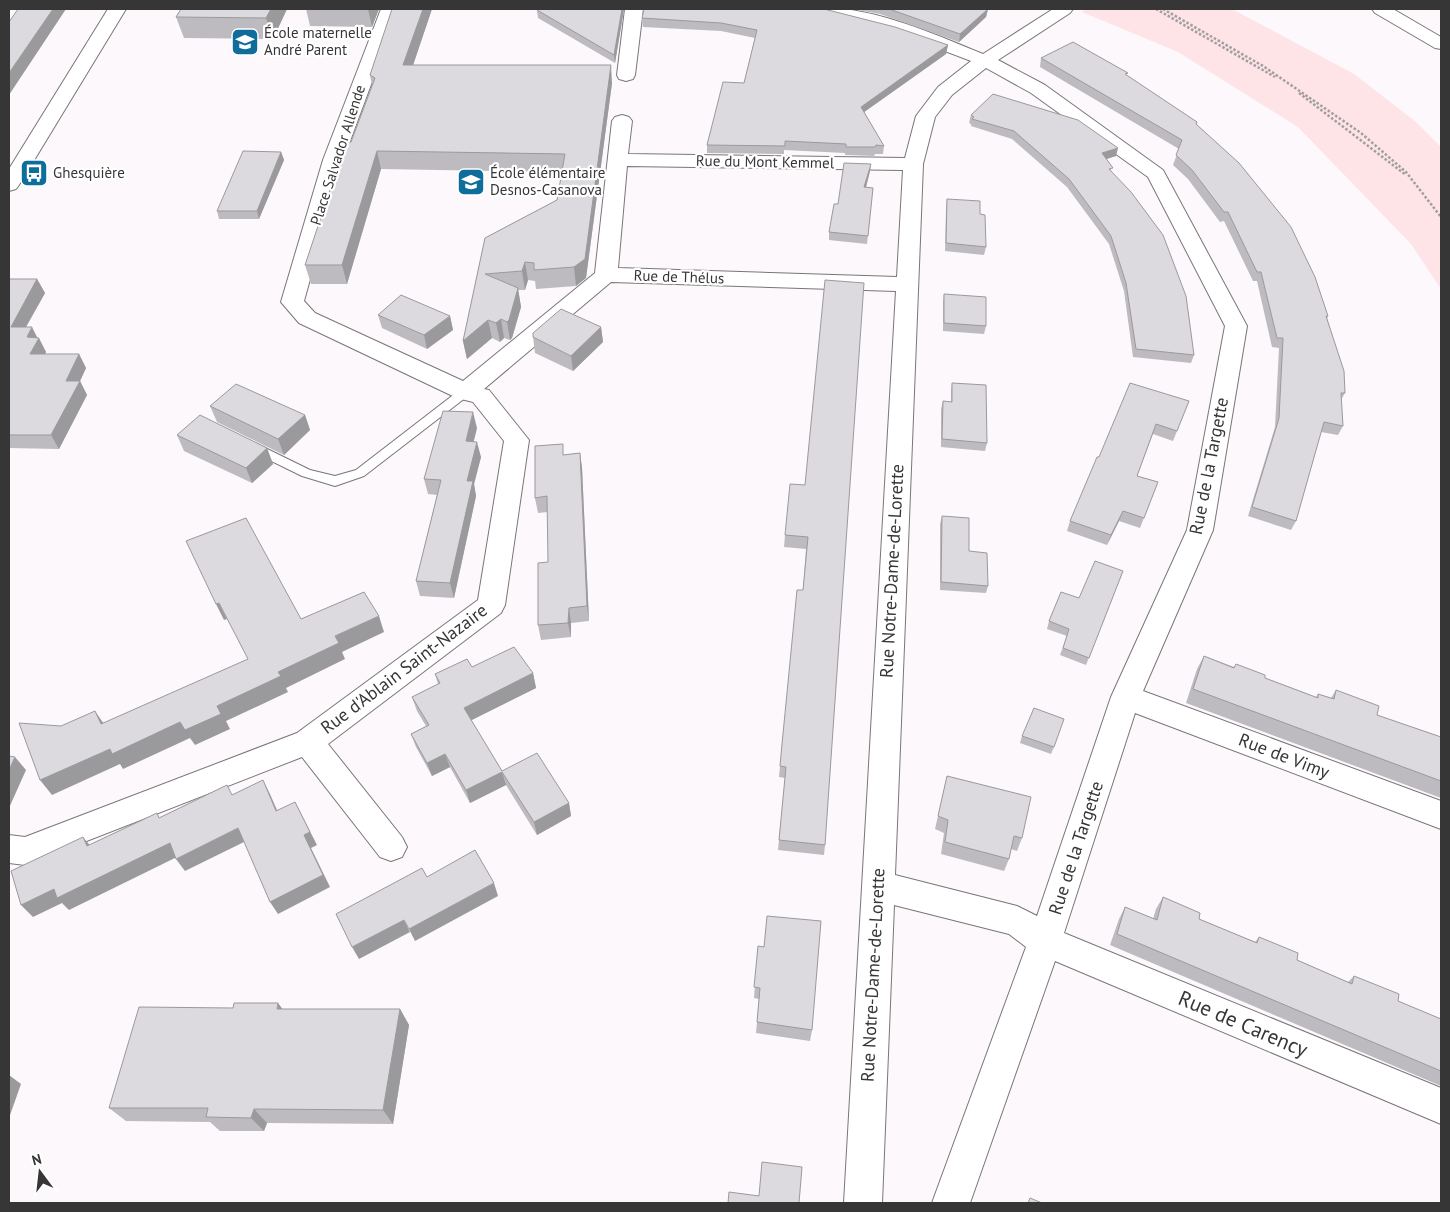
<svg xmlns="http://www.w3.org/2000/svg" width="1450" height="1212" font-family="'PT Sans',sans-serif">
<style>
.green{fill:#fee3e7}
.lines{fill:none;stroke-linecap:round;stroke-linejoin:round}
.lane-casing{stroke:#797579;stroke-width:2}
.street-casing{stroke:#797579;stroke-width:2}
.secondary-casing{stroke:#797579;stroke-width:2}
.path{stroke:#a09ea0;stroke-width:2.5;stroke-dasharray:2.5 2;stroke-linecap:butt}
.lane{fill:#fff;fill-rule:evenodd}
.street{fill:#fff;fill-rule:evenodd}
.secondary{fill:#fff;fill-rule:evenodd}
.wall{fill:#bdbbbf}
.shaded-wall{fill:#9a999b}
.building{fill:#dcdade;stroke:#9a999b}
.labels{text-anchor:middle;stroke-width:4.5;stroke-linejoin:round;paint-order:stroke}
.far-poi-label{font-size:15px;fill:#373637;stroke:#fff;text-anchor:start}
.far-street-label{font-size:15px;fill:#373637;stroke:#fff}
.street-label{font-size:18px;fill:#373637;stroke:#fff}
.near-street-label{font-size:21px;fill:#373637;stroke:#fff}
</style>
<rect width="100%" height="100%" fill="#fcf8fc"/>
<path class="green" d="M1086 9H1232L1354 74 1416 122 1441 147V289L1411 244 1298 127 1178 52 1082 12Z"/>
<g class="lines">
<g class="lane-casing">
<path id="lane" d="M465 388 469 389 471 392 469 395 364 476 335 486 302 476 249 450 247 447 253 443 257 444 310 470 335 476 356 470 461 389Z"/>
</g>
<g class="street-casing">
<path id="street" d="M381 9H399L343 160 304 301 315 313 463 381 595 273 612 121 615 117 622 115 629 117 632 121 628 154 905 158 916 116 938 87 971 61C918 40 871 26 816 13L813 9C823 9 834 8 844 9 892 15 939 36 983 54L1053 9H1073L1070 13 998 60 1045 85 1163 170 1247 326 1213 530 1143 691 1441 801V829L1135 713 1064 933 1441 1088V1124L1055 961 970 1203H932L1026 947 1009 934 894 905 882 1203H844L896 291 611 282 484 389 489 390 529 440 505 605 501 613 328 744 402 837 407 847 402 857 391 861 380 857 302 757 25 865 9 863V835L25 837 297 733 478 600 504 441 473 402 457 398 299 323 281 302 323 160ZM986 68 1031 93 1148 177 1225 326 1187 530 1111 697 1037 916 1017 906 895 875 923 164 935 117 952 95ZM627 166 903 170 897 277 618 268Z
M625 9H643L635 75 633 79 626 81 619 79 617 75Z
M1372 9H1393L1441 37V49L1435 48 1375 13Z"/>
</g>
<g class="secondary-casing">
<path id="secondary" d="M108 9H126L19 185 16 189 9 191V169Z"/>
</g>
<path class="path" d="M1156 9 1275 77
M1163 9 1263 66 1361 133 1406 172 1441 217
M1299 93 1406 175"/>
<use href="#lane" class="lane"/>
<use href="#street" class="street"/>
<use href="#secondary" class="secondary"/>
</g>
<path class="wall" d="M181 9H287L273 39 184 38 176 17Z
M306 9H379L372 27 310 26Z
M432 9 413 65 612 83 586 278 576 286 536 289 535 281 528 280 525 290H518L521 307 512 338 510 340 504 338 500 342 492 338 467 359 463 341 485 238 557 200 562 172 381 169 347 284H311L305 265 372 85 370 75Z
M624 9 615 63 538 18 537 10Z
M644 9 948 45 946 54 864 112 884 146 883 154H875L874 156 845 155V153L784 150V154L707 153V145L744 83 755 38 721 31 643 27 642 18Z
M852 9H988L986 17 959 42 880 14Z
M1041 58 1127 76 1197 122 1196 125 1328 316 1327 319 1345 393 1341 400 1343 426 1338 435 1321 432 1296 521 1291 530 1248 516 1275 427 1279 348 1272 347 1257 281H1253L1224 221 1220 222 1188 179 1173 165 1179 149 1040 67Z
M971 115 1116 156 1106 159 1194 355 1191 363 1133 357 1124 291 1109 244 1067 187 1012 139 971 126V124L969 123Z
M281 152 284 160 259 219H219L217 211Z
M870 171 866 187 873 188 867 244 829 240V232L838 204Z
M947 199 980 214 986 247 984 255 945 251 946 207Z
M9 279H37L45 293 26 327 37 337 46 352 45 354H79L86 368 80 381 87 395 59 449 9 448Z
M944 294 986 326 984 334 943 331V302Z
M378 315 450 316 453 330 427 349 382 328Z
M601 327 603 342 573 371 535 353 533 337Z
M952 383 987 443 985 451 941 447V409L943 401 951 402V391Z
M1189 401 1173 441 1153 434 1137 476 1158 482 1140 528 1119 521 1107 545 1067 531 1070 521 1099 457Z
M210 406 305 415 310 430 284 455 217 422Z
M477 428 473 442 481 457 474 484 476 496 454 598 420 596 416 581 437 495 428 494 424 479Z
M177 435 267 448 273 464 252 483 184 451Z
M580 453 582 468 589 621 571 623V637L541 640 538 625 548 562V512L538 513 535 498 564 455Z
M805 485 825 845 824 855 778 850 785 778 779 777 782 744 803 590 806 549 784 547 785 535Z
M942 516 969 551 988 586 986 593 940 590V524Z
M1123 571 1086 665 1060 655 1067 636 1047 629 1049 621 1079 598Z
M1204 656 1234 667 1236 664 1265 678 1316 697 1318 694 1331 698 1336 690 1377 715 1441 737V798L1186 703 1197 669Z
M472 667 533 673 536 688 471 720 502 771 569 803 571 816 537 835 506 785 470 803 450 767 432 776 416 747 411 734 426 726 417 711 412 697 438 684 435 674Z
M1022 736 1054 747 1051 754 1020 743Z
M947 776 1022 838 1017 851 1011 849 1009 859 1004 871 941 854 944 833 935 829Z
M1163 897 1199 919 1255 942 1259 937 1297 960 1348 982 1354 976 1398 1001 1441 1019V1086L1110 945 1119 919 1125 907 1153 919 1156 909Z
M758 946 812 1030 810 1041 756 1033 759 999 754 998Z
M282 1009H400L409 1025 393 1124 267 1123 264 1131H220L210 1122 126 1121 109 1108Z"/>
<path class="shaded-wall" d="M53 9H66L9 95V73Z
M271 9H287L273 39 266 18Z
M368 9H379L372 27Z
M423 9H432L407 83 403 65Z
M622 9H624L615 63 614 55Z
M988 9 986 17 959 42 960 34Z
M948 45 946 54 860 115 861 107Z
M611 65 612 83 586 278 576 286 574 267Z
M1118 148 1116 156 1100 161 1102 153Z
M377 151 381 169 347 284 342 265Z
M281 152 284 160 259 219 257 211Z
M871 164 870 171 864 195V187Z
M525 262 528 280 525 290 522 271Z
M37 279 45 293 18 341 11 327Z
M518 288 521 307 512 338 510 340 507 322Z
M450 316 453 330 427 349 424 335Z
M501 319 504 338 500 342 496 323Z
M488 320 492 338 467 359 463 341Z
M32 327 38 339 39 338 46 352 38 368 30 354 27 337Z
M601 327 603 342 573 371 571 356Z
M79 354 86 368 80 381 87 395 59 449 51 435 66 381Z
M473 412 477 428 470 457 466 441Z
M305 415 310 430 284 455 278 439Z
M477 442 481 457 474 484 476 496 454 598 450 583 467 481Z
M267 448 273 464 252 483 246 468Z
M580 453 582 468 589 621 587 606Z
M1123 511 1119 521 1107 545 1111 535Z
M219 603 227 619 224 620 216 604Z
M569 608 571 623V637L568 623Z
M379 616 384 632 342 652 345 659 286 688 288 692 226 721 230 729 195 745 190 738 123 769 120 764 52 795 40 780 110 749 180 722 278 672 335 636Z
M533 673 536 688 468 722 464 708Z
M95 711 106 727 101 724Z
M445 754 450 767 432 776 427 763Z
M15 757 26 770 9 808V770Z
M502 772 506 785 470 803 466 790Z
M263 780 270 794 283 824 276 811Z
M295 802 317 845 311 848 330 887 278 914 270 902 304 835Z
M569 803 571 816 537 835 534 822Z
M238 828 246 841 185 871 176 859Z
M83 837 93 849 87 846Z
M170 843 179 856 69 910 62 903 33 917 21 905 54 889Z
M494 883 498 896 415 941 409 929Z
M404 920 410 932 359 959 352 947Z
M278 1003 290 1019 277 1009Z
M400 1009 409 1025 393 1124 383 1110Z
M9 1075 21 1084 9 1118Z
M254 1109 267 1123 264 1131 251 1118Z"/>
<path class="building" d="M18 9H53L9 73V22Z
M181 9H271L266 18 176 17Z
M392 9H423L403 65H611L585 259 574 267 534 270V263L525 262 522 271 485 274 518 288 509 320 507 322 501 319 496 323 488 320 463 341 485 238 557 200 565 154 377 151 342 265H305L346 142H351L375 78 370 75Z
M537 9H622L614 55 537 10Z
M644 9H824L895 27 948 45 861 107 884 146 876 145 875 147H846V144L785 141V146L707 145 723 82 744 83 757 30 721 23 642 18Z
M889 9H988L960 34Z
M1073 42 1128 73 1125 74 1197 122 1196 124 1239 163 1291 227 1315 277 1328 316H1326L1344 371 1345 393H1341L1343 426 1324 422 1296 521 1252 507 1279 418 1283 338H1277L1261 272H1257L1228 212H1224L1192 170 1176 155 1182 140 1041 58Z
M993 94 1078 120 1118 148 1102 153 1113 168 1109 169 1131 192 1163 235 1186 296 1194 355 1136 349 1126 283 1111 236 1069 179 1014 131 972 119 974 117 971 115Z
M243 151 281 152 257 211H217Z
M844 163 871 164 864 187 873 188 868 236 829 232 834 204H838Z
M947 199 980 201V214L985 215 986 247 946 243Z
M9 279H37L11 327H32L27 337 39 338 30 354H79L66 381H80L51 435H9Z
M825 280 864 283 825 845 779 840 786 767 780 766 782 744 797 590H803L808 537 785 535 790 484 805 485Z
M944 294 986 297V326L944 323Z
M401 295 450 316 424 335 378 315Z
M561 309 601 327 571 356 533 337V333Z
M952 383 986 385 987 443 942 439 943 401 952 402Z
M1130 383 1189 401 1177 431 1156 424 1137 476 1158 482 1144 518 1123 511 1111 535 1070 521 1097 457H1099Z
M236 384 305 415 278 439 210 406Z
M443 411 473 412 466 441 477 442 467 481H473L450 583 416 581 441 480 424 479Z
M200 415 267 448 246 468 177 435Z
M563 444V455L580 453 587 606 569 608 568 623 538 625V563L548 562 547 496 535 498V446Z
M942 516 969 518V551L987 553 988 586 941 582Z
M246 518 301 619 364 592 379 616 335 636 339 643 278 672 281 676 217 706 221 714 185 730 180 722 112 754 110 749 40 780 19 723 61 726 95 711 101 724 248 659 219 603 216 604 186 541Z
M1095 561 1123 571 1089 658 1063 648 1069 629 1049 621 1061 592 1079 598Z
M514 647 533 673 464 708 502 771 537 753 569 803 534 822 502 772 466 790 445 754 427 763 411 734 429 725 412 697 440 683 435 674 467 659 472 667Z
M1204 656 1234 668 1236 664 1265 675V678L1318 698V694L1334 699 1336 690 1379 706 1377 715 1441 737V781L1193 689Z
M1034 708 1064 719 1054 747 1022 736Z
M9 756 15 757 9 770Z
M947 776 1031 797 1022 838 1014 836 1009 859 945 842 948 820 938 816Z
M263 780 276 811 295 802 310 832 304 835 323 875 270 902 238 828 176 859 170 843 57 898 54 889 21 905 11 871 83 837 87 846 157 813 159 818 227 785 232 795Z
M475 850 494 883 409 929 404 920 352 947 336 914 422 868 427 877Z
M1163 897 1200 913 1199 919 1257 943 1259 937 1298 953 1297 960 1352 984 1354 976 1399 994 1398 1001 1441 1019V1071L1117 934 1125 907 1157 920Z
M767 916 821 921 812 1030 757 1022 760 988 754 987 758 946 764 947Z
M234 1003H278L277 1009H400L383 1110 254 1109 251 1118 206 1117 208 1108H109L139 1007 233 1008Z
M762 1162 802 1167 799 1203H728L729 1192 759 1196Z
M1030 1198 1042 1203H1028Z"/>
<defs>
<g id="school-square" transform="scale(1.4375)"><rect x="-9" y="-9" width="18" height="18" rx="4" fill="#0e6d9b" stroke="#fff"/><path d="M0-5L7-2L0 1L-7-2ZM-4 1L0 2.5L4 1V4Q0 6-4 4Z" fill="#fff"/></g>
<g id="bus-square" transform="scale(1.4375)"><rect x="-9" y="-9" width="18" height="18" rx="4" fill="#0e6d9b" stroke="#fff"/><path d="M-5-6H5V4H4V6H2V4H-2V6H-4V4H-5ZM-3.5-4V0h7V-4ZM-3.5 1.2v1.5H-2V1.2ZM2 1.2v1.5H3.5V1.2Z" fill="#fff"/></g>
</defs>
<g fill-rule="evenodd">
<use href="#school-square" x="245" y="42"/>
<use href="#bus-square" x="34" y="173"/>
<use href="#school-square" x="471" y="182"/>
</g>
<g class="labels">
<g class="far-poi-label">
<text x="264" y="38">École maternelle<tspan x="264" dy="17">André Parent</tspan></text>
<text x="53" y="178">Ghesquière</text>
<text x="490" y="178">École élémentaire<tspan x="490" dy="17">Desnos-Casanova</tspan></text>
</g>
<g class="far-street-label">
<text transform="translate(338 155) rotate(-72)" y="5">Place Salvador Allende</text>
<text transform="translate(765 162) rotate(1)" y="5">Rue du Mont Kemmel</text>
<text transform="translate(679 277) rotate(2)" y="5">Rue de Thélus</text>
</g>
<g class="street-label">
<text transform="translate(1209 466) rotate(-79)" y="6">Rue de la Targette</text>
<text transform="translate(892 571) rotate(-87)" y="6">Rue Notre-Dame-de-Lorette</text>
<text transform="translate(404 669) rotate(-37)" y="6">Rue d'Ablain Saint-Nazaire</text>
<text transform="translate(1284 756) rotate(21)" y="6">Rue de Vimy</text>
<text transform="translate(1076 848) rotate(-72)" y="6">Rue de la Targette</text>
<text transform="translate(873 975) rotate(-87)" y="6">Rue Notre-Dame-de-Lorette</text>
</g>
<g class="near-street-label">
<text transform="translate(1243 1024) rotate(23)" y="7">Rue de Carency</text>
</g>
</g>
<rect width="1450" height="1212" fill="none" stroke="#373637" stroke-width="20"/>
<g transform="translate(40 1172) rotate(345)" stroke="#ffffff" stroke-width="4" paint-order="stroke">
<path d="M0-4L9 19L0 12L-9 19Z" fill="#373637"/>
<text y="-8" font-size="14" font-weight="bold" text-anchor="middle" fill="#373637">N</text>
</g>
</svg>
